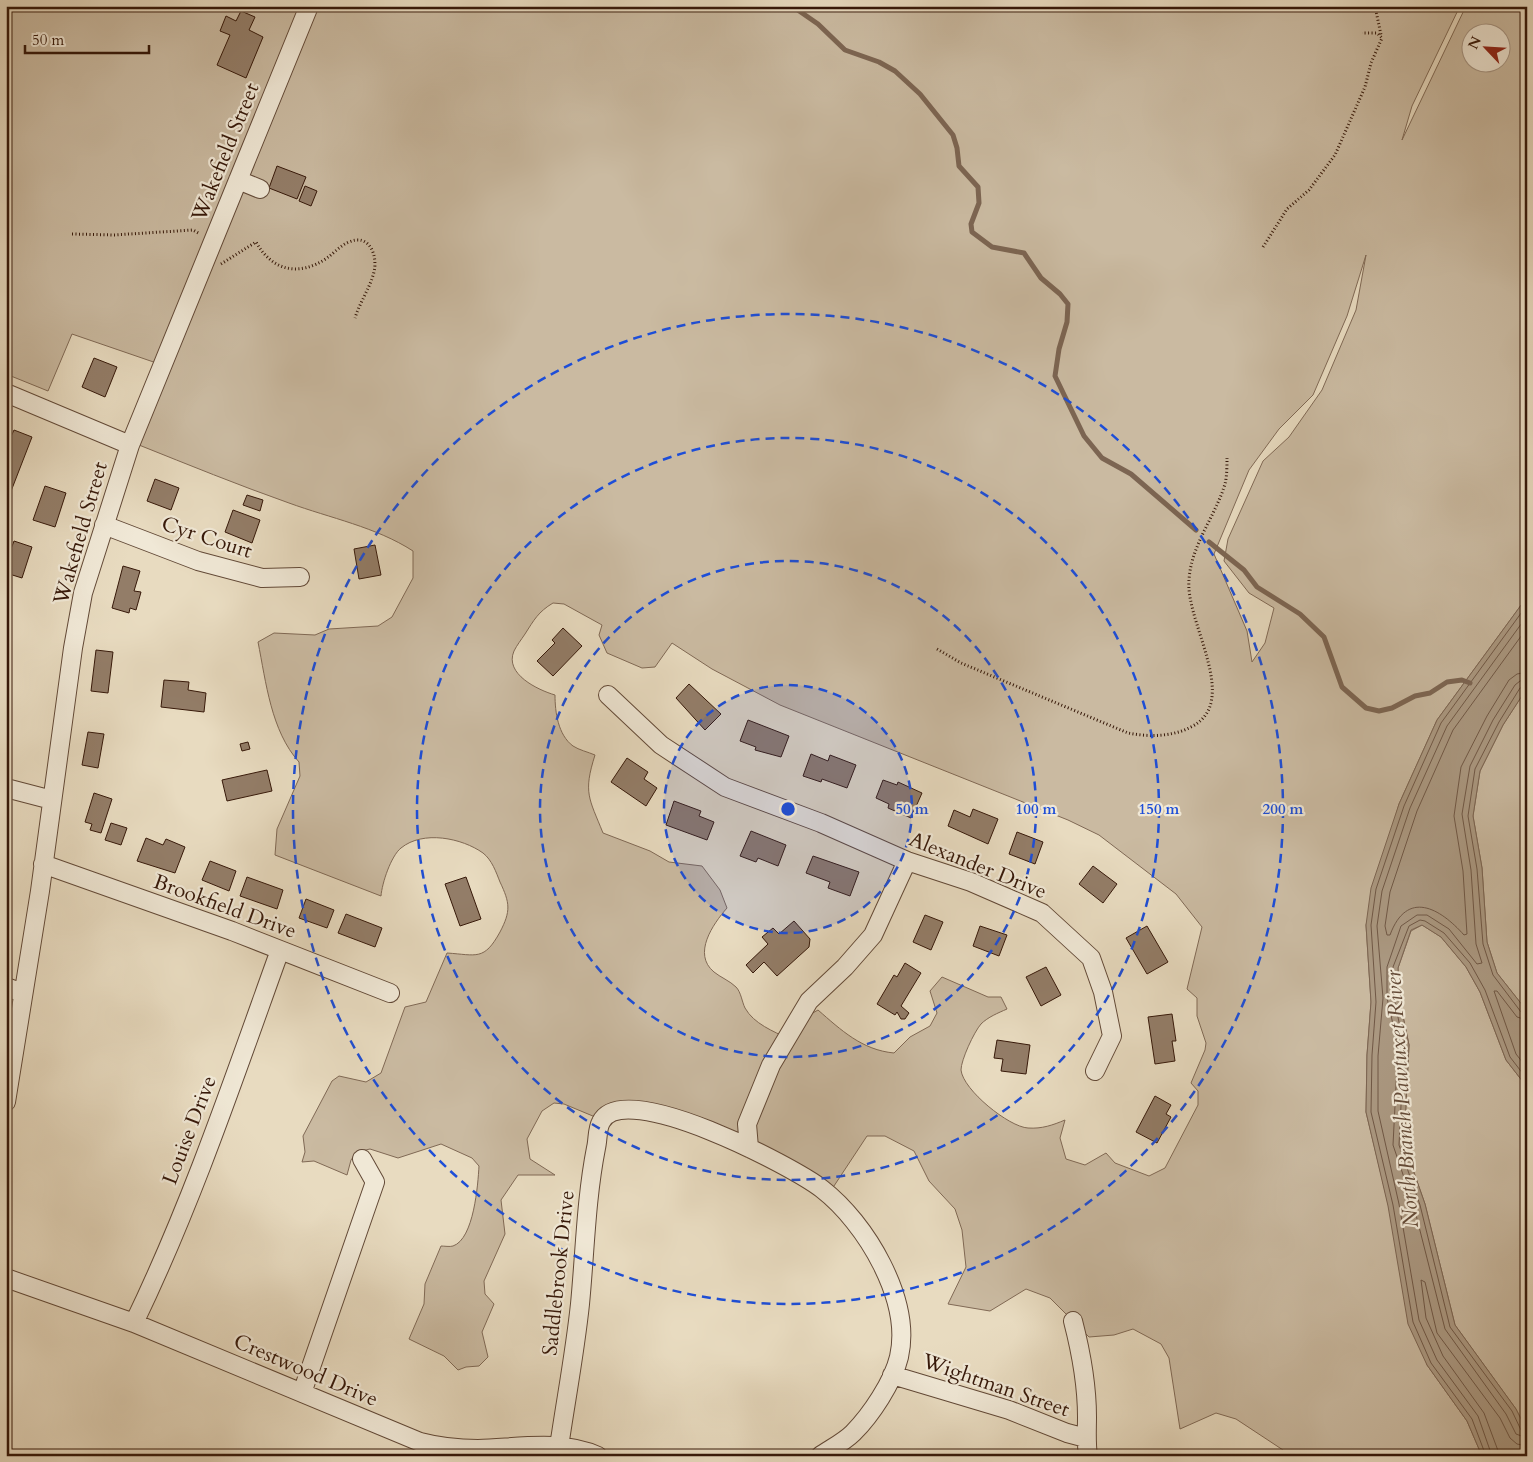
<svg xmlns="http://www.w3.org/2000/svg" width="1533" height="1462" font-family="Cardo,serif">
<style>
.green{fill:#cabaa1;stroke:#806955;fill-rule:evenodd}
.water{fill:#ab9982;stroke:#7c6552}
.lines{fill:none;stroke-linecap:round;stroke-linejoin:round}
.shore{stroke:#705846;stroke-width:1}
.stream{stroke:#7c6552;stroke-width:5}
.building{fill:#937d68;stroke:#361809}
.minor-casing{stroke:#624937;stroke-width:20}
.path{stroke:#361809;stroke-width:3;stroke-dasharray:1 2.5;stroke-linecap:butt}
.minor{stroke:#f0e8d6;stroke-width:18}
.ring{fill:none;stroke:#1d4ed8;stroke-width:2.5;stroke-dasharray:9 6}
.labels{text-anchor:middle;stroke-width:4.5;stroke-linejoin:round;paint-order:stroke}
.street-label{font-size:21px;fill:#361809;stroke:#f0e8d6}
.water-label{font-size:22px;font-style:italic;fill:#654c39;stroke:#f0e8d6}
.centre{fill:#1d4ed8;stroke:#f0e8d6;stroke-width:2.5}
.ring-label{font-size:15px;text-anchor:middle;font-weight:bold;fill:#1d4ed8;stroke:#f0e8d6;stroke-width:4.5;stroke-linejoin:round;paint-order:stroke}
</style>
<rect width="100%" height="100%" fill="#e8dbc0"/>
<filter id="stains"><feTurbulence type="fractalNoise" baseFrequency=".004" numOctaves="4"/><feColorMatrix values="0 0 0 0 .2 0 0 0 0 .09 0 0 0 0 .02 0 0 0 .5 -.17"/></filter>
<radialGradient id="worn" r=".72"><stop offset=".6" stop-color="#630" stop-opacity="0"/><stop offset="1" stop-color="#630" stop-opacity=".3"/></radialGradient>
<path class="green" d="M6 6H1460L1412 106 1402 140 1466 6H1527V597L1437 720 1399 804 1366 925 1371 1002 1367 1055 1366 1112 1427 1365 1467 1421 1482 1456H1286L1283 1450 1236 1419 1216 1413 1180 1429 1169 1358 1161 1344 1133 1329 1114 1335 1089 1337 1050 1298 1026 1289 990 1311 948 1304 966 1267 962 1230 955 1209 929 1181 914 1151 885 1136H867L830 1192 658 1112 600 1119 564 1104 554 1103 542 1111 527 1139 530 1159 555 1175H518L501 1200 505 1234 484 1281 485 1294 494 1304 482 1332 488 1357 479 1366 466 1367 458 1370 444 1356 409 1339 424 1304 425 1284 441 1246C444 1246 450 1247 453 1246 474 1239 478 1184 479 1166L472 1158 441 1144 398 1158 370 1149 357 1152 351 1160 347 1175 314 1161 302 1162 305 1152 303 1136 332 1081 339 1076 366 1082 381 1073 405 1007 426 1002 447 953C477 955 484 961 500 932 511 911 510 903 500 882 496 872 492 860 483 853 462 838 423 830 401 848 391 856 382 883 381 896L275 855 277 829 300 776 299 762C271 731 266 682 258 642L274 633 315 635 329 629 378 626 392 617 413 578V551C376 527 330 518 289 503 238 485 189 465 139 445L171 368 72 334 48 391 6 374ZM1470 32H1500V62H1470ZM1366 255 1356 310 1322 390 1289 437 1263 461 1228 539 1224 561 1249 593 1274 608 1265 643 1252 662 1247 631 1214 554 1249 470 1279 429 1313 395 1347 316ZM553 603 564 604 602 625 599 635 607 653 642 668 655 667 672 643 712 669 780 705 1068 820 1099 835 1176 894 1202 927 1187 989 1197 998V1016L1206 1043 1205 1050 1191 1083 1198 1091V1105L1165 1168 1149 1176 1115 1163 1106 1153 1085 1165 1066 1159 1060 1138 1065 1120C1053 1125 1042 1129 1028 1128 1009 1127 963 1090 961 1070 961 1060 974 1032 981 1024 988 1017 998 1013 1007 1009L1001 997H988L942 977 930 991 937 1013 930 1026 910 1037 894 1053C862 1050 841 1030 818 1010L811 1014 789 1039C773 1031 754 1024 745 1008 742 1002 741 992 736 987 730 981 720 977 714 972 692 954 713 924 727 908L720 890 702 866 669 862 650 851 603 833C589 798 583 793 595 755 588 752 579 750 573 746 558 735 555 712 555 695 538 690 504 674 514 651 517 645 521 640 525 634 534 620 538 612 553 603Z
M1527 688V1011L1497 973 1487 942 1482 868 1473 816 1480 771 1503 725Z
M1422 925 1441 937 1466 967 1480 992 1506 1060 1527 1087V1431L1516 1409 1455 1325 1425 1204 1404 1144 1409 1045 1399 997 1398 968 1411 931Z"/>
<path class="water" d="M1527 597V688L1503 725 1480 771 1473 816 1482 868 1487 942 1497 973 1527 1011V1087L1506 1060 1480 992 1466 967 1441 937 1422 925 1411 930 1398 968 1399 997 1409 1045 1404 1144 1425 1204 1455 1325 1516 1409 1527 1431V1456H1482L1467 1421 1427 1365 1408 1324 1388 1206 1366 1112 1367 1055 1371 1002 1366 925 1371 888 1399 804 1437 720Z"/>
<g class="lines">
<path class="shore" d="M1527 628 1453 730 1417 811 1390 892 1385 926 1387 935H1390C1407 889 1440 908 1464 935L1467 934 1463 871 1454 816 1461 767 1487 716 1509 680 1517 674 1527 672
M1527 679 1520 681 1515 685 1493 720 1470 766 1462 814 1471 870 1476 944 1482 963 1477 964 1449 929 1427 915H1417L1401 926 1387 967V998L1398 1046 1393 1145 1414 1207 1445 1329 1506 1414 1516 1434 1527 1438
M1527 686 1520 688 1499 722 1475 769 1468 816 1477 869 1483 944 1493 975 1521 1012 1527 1014
M1527 1020 1517 1017 1497 991H1494L1516 1054 1527 1068
M1527 1079 1510 1057 1485 990 1470 963 1444 933 1425 921 1420 920 1409 926 1393 967 1394 998 1404 1046 1399 1145 1420 1205 1450 1327 1512 1411 1521 1430 1527 1432
M1486 1456 1472 1419 1431 1363 1413 1322 1393 1205 1371 1112 1372 1055 1376 1002 1371 925 1376 889 1404 806 1441 723 1527 605
M1492 1456 1478 1416 1437 1360 1419 1320 1399 1204 1378 1111V1056L1383 998 1377 926 1382 891 1410 808 1447 726 1527 616
M1500 1456 1484 1413 1443 1356 1426 1318 1421 1280 1425 1282 1437 1333 1500 1418 1510 1438 1517 1444 1527 1446"/>
<path class="stream" d="M792 6 818 24 845 50 879 62 895 71 920 94 953 135 957 148 959 166 978 187 979 203 971 224 972 232 992 247 1024 253 1041 278 1060 294 1068 304 1067 322 1059 349 1055 376 1084 436 1102 458 1131 474 1196 530
M1209 542 1244 570 1257 587 1300 614 1324 637 1342 687 1366 708 1379 711 1392 708 1415 696 1430 693 1447 682 1462 680 1470 683"/>
</g>
<path class="building" d="M241 11 255 17 249 30 263 37 246 78 217 65 230 35 220 31 226 16 236 21Z
M277 166 306 177 297 199 269 188Z
M305 186 317 191 311 206 299 201Z
M94 358 117 367 105 397 82 387Z
M14 430 32 437 8 499 6 447Z
M155 479 179 488 171 510 147 501Z
M45 486 66 493 55 527 33 520Z
M247 495 263 500 260 511 243 505Z
M233 510 260 520 252 543 225 532Z
M14 541 32 547 22 578 6 573V562Z
M375 545 381 575 359 579 354 549Z
M123 566 140 571 134 591 141 592 136 610 130 608 129 613 112 608Z
M563 628 582 646 553 676 537 661 555 643 552 640Z
M96 650 113 652 108 693 91 691Z
M164 680 189 682 188 690 206 693 204 712 161 707Z
M689 684 721 714 705 730 676 698Z
M748 720 789 736 781 757 755 750 756 747 740 741Z
M88 732 104 734 98 768 82 765Z
M248 742 250 749 242 751 240 744Z
M811 754 828 761 830 755 856 765 847 788 822 779 821 782 803 776Z
M627 758 648 772 644 779 657 788 646 806 611 782Z
M267 770 272 791 227 801 222 780Z
M883 780 897 785 898 782 922 793 911 818 888 808 889 804 876 798Z
M94 793 112 799 101 833 90 830 92 824 85 822Z
M674 801 701 811 699 816 714 822 707 840 666 825Z
M973 809 998 819 988 844 948 826 954 810 970 817Z
M111 823 127 828 121 845 105 840Z
M751 831 786 845 778 866 758 858 756 862 740 856Z
M1017 832 1043 842 1035 864 1009 854Z
M146 838 163 845 166 839 185 847 175 873 137 861Z
M813 856 859 872 850 896 828 888 830 882 806 873Z
M210 861 236 871 229 891 202 880Z
M1093 866 1117 884 1103 903 1079 884Z
M247 877 283 890 277 909 240 896Z
M466 877 481 919 460 926 445 884Z
M306 899 334 910 327 928 299 918Z
M346 914 382 928 375 947 338 933Z
M925 915 943 922 931 950 913 942Z
M794 921 810 939 809 947 777 976 764 962 753 973 746 965 768 944 762 937 773 928 779 934Z
M980 926 1007 935 999 956 973 946Z
M1147 926 1168 962 1147 974 1126 938Z
M905 963 921 973 901 1006 909 1013 905 1019H901L897 1012 895 1015 877 1004 894 975 897 977Z
M1046 967 1061 995 1041 1006 1026 977Z
M1172 1014 1176 1041H1172L1175 1061 1155 1064 1148 1017Z
M997 1040 1030 1045 1026 1074 1001 1071 1003 1059 994 1058Z
M1155 1096 1171 1105 1166 1114 1171 1117 1157 1143 1136 1132Z"/>
<g class="lines">
<g class="minor-casing">
<path id="minor" d="M238 180 260 189
M6 393 130 445
M104 525 198 561 262 578 300 577
M608 695 661 745 725 787 821 823 907 861 971 882 1042 913 1091 958 1103 992 1112 1036 1095 1071
M6 788 52 800
M43 864 232 931 390 993
M6 987 23 993
M6 1102 40 891 73 648 83 593 130 445 309 6
M749 1148 747 1124 771 1065 809 1001 845 967 873 935 907 861
M6 1278 134 1323 420 1442C439 1447 458 1449 478 1449 517 1448 561 1439 598 1456
M1073 1321C1081 1352 1087 1385 1087 1417 1087 1430 1086 1442 1088 1456
M134 1323C192 1203 235 1075 280 950
M892 1375 1009 1410 1067 1433 1086 1438
M302 1393 375 1182 362 1159
M559 1447C566 1399 575 1352 580 1304 585 1252 586 1199 596 1148 598 1140 597 1129 601 1122 623 1077 794 1167 822 1189 866 1223 912 1300 899 1357 893 1382 871 1415 853 1433 844 1442 830 1449 820 1456"/>
</g>
<path class="path" d="M1375 6 1381 35
M72 234 114 235 193 230 200 234
M1263 247 1287 209 1309 190 1335 155 1365 87 1371 63 1382 38 1377 33H1362
M221 264 256 242C272 271 299 277 327 258 334 253 341 245 349 242 369 233 378 255 374 272 370 288 360 302 355 318
M937 649 961 663 1128 733C1148 737 1172 737 1191 727 1242 702 1185 622 1189 580 1191 545 1215 517 1225 484 1227 476 1227 466 1227 458"/>
<use href="#minor" class="minor"/>
</g>
<circle cx="788" cy="809" r="124" fill="#1d4ed8" fill-opacity=".12"/>
<g class="ring">
<circle cx="788" cy="809" r="124"/>
<circle cx="788" cy="809" r="248"/>
<circle cx="788" cy="809" r="371"/>
<circle cx="788" cy="809" r="495"/>
</g>
<g class="labels">
<g class="street-label">
<text transform="translate(225 152) rotate(-68)" y="7">Wakefield Street</text>
<text transform="translate(80 533) rotate(-74)" y="7">Wakefield Street</text>
<text transform="translate(207 537) rotate(18)" y="7">Cyr Court</text>
<text transform="translate(978 865) rotate(22)" y="7">Alexander Drive</text>
<text transform="translate(225 906) rotate(20)" y="7">Brookfield Drive</text>
<text transform="translate(189 1130) rotate(-69)" y="7">Louise Drive</text>
<text transform="translate(558 1273) rotate(-84)" y="7">Saddlebrook Drive</text>
<text transform="translate(306 1370) rotate(23)" y="7">Crestwood Drive</text>
<text transform="translate(996 1385) rotate(19)" y="7">Wightman Street</text>
</g>
<g class="water-label">
<text transform="translate(1401 1099) rotate(-94)" y="8">North Branch Pawtuxet River</text>
</g>
</g>
<circle cx="788" cy="809" r="8" class="centre"/>
<g class="ring-label">
<text x="912" y="814">50 m</text>
<text x="1036" y="814">100 m</text>
<text x="1159" y="814">150 m</text>
<text x="1283" y="814">200 m</text>
</g>
<rect width="1533" height="1462" fill="none" stroke="#e8dbc0" stroke-width="25"/>
<rect x="8" y="8" width="1518" height="1447" fill="none" stroke="#361809" stroke-width="2.5"/>
<rect x="12" y="12" width="1508" height="1437" fill="none" stroke="#361809"/>
<g transform="translate(1486 48) rotate(295)"><circle r="24" fill="#f0e8d6" stroke="#a69584"/>
<path d="M0-4L9 19L0 12L-9 19Z" fill="#8f2418"/>
<text y="-8" font-size="14" font-weight="bold" text-anchor="middle" fill="#361809">N</text>
</g>
<path d="M25 45v8h124v-8" fill="none" stroke="#361809" stroke-width="2.5"/>
<text x="32" y="45" font-size="15" fill="#361809" stroke="#f0e8d6" stroke-width="4" paint-order="stroke">50 m</text>
<rect width="100%" height="100%" filter="url(#stains)"/>
<rect width="100%" height="100%" fill="url(#worn)"/>
</svg>
